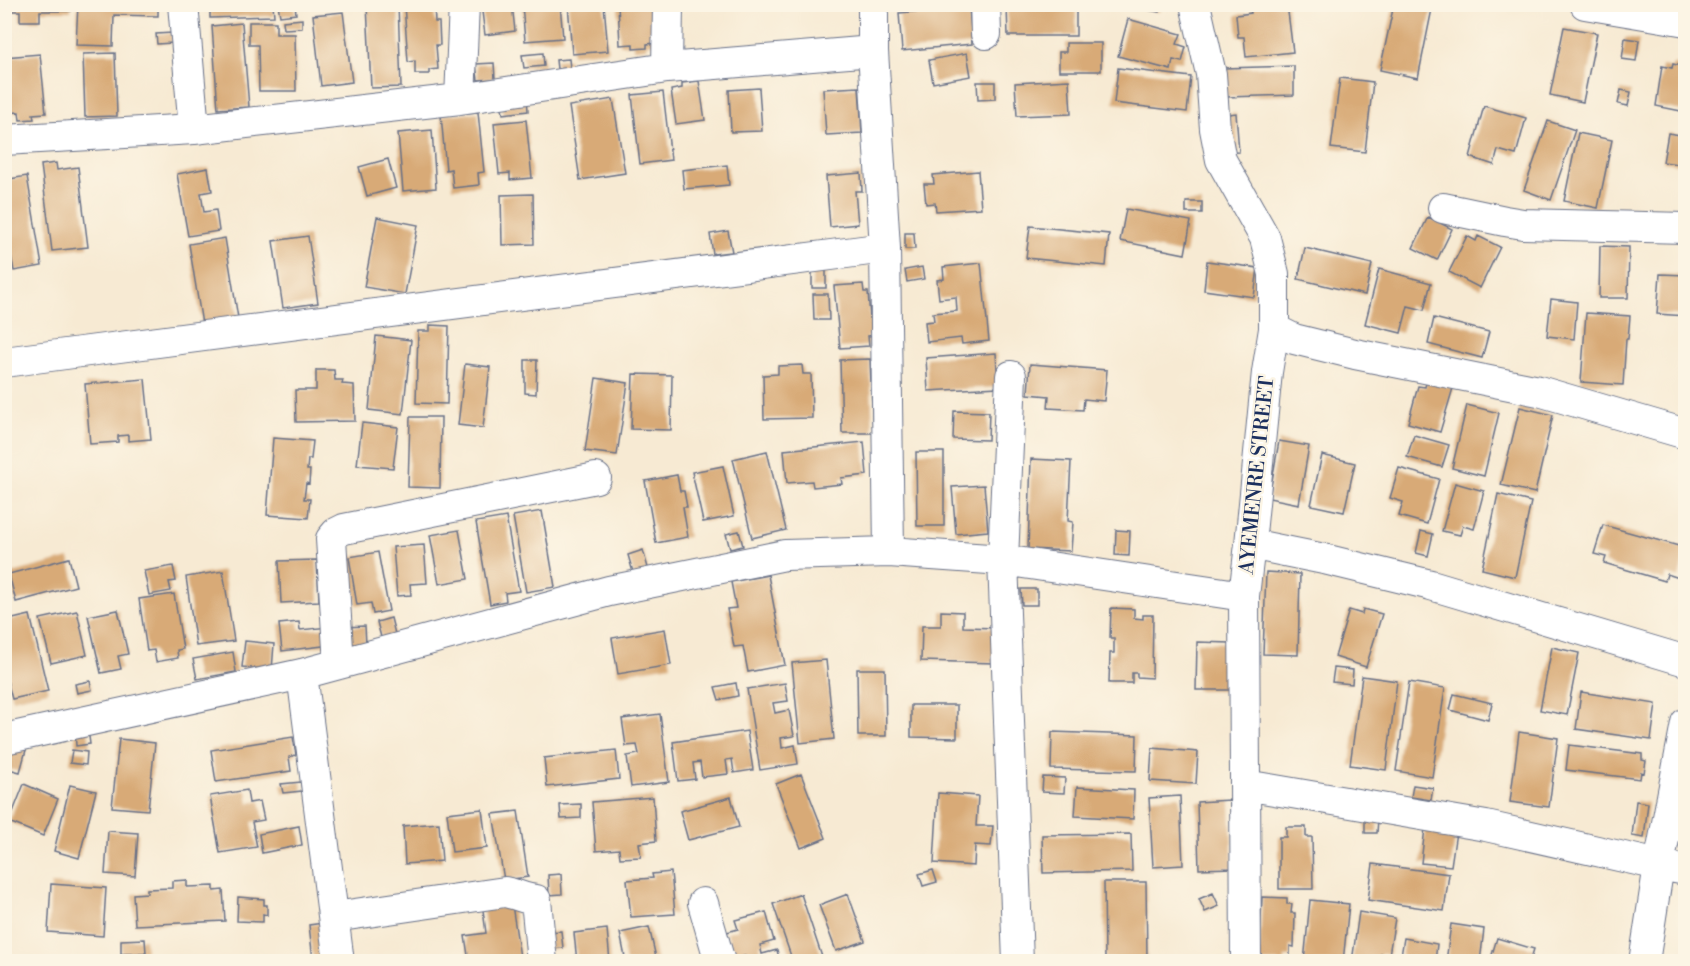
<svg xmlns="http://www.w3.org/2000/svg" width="1690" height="966" font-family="'Libre Bodoni',serif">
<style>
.building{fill:#d8aa77}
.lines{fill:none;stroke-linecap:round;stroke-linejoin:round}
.minor-casing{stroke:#687087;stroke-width:32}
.minor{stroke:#fff;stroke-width:30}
.labels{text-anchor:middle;stroke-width:5;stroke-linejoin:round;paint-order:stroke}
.street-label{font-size:20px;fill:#1b2f5e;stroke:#fcf5e5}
</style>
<rect width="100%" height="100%" fill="#fcf5e5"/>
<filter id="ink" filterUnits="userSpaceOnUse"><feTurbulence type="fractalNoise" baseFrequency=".0167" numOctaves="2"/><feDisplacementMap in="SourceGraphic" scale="12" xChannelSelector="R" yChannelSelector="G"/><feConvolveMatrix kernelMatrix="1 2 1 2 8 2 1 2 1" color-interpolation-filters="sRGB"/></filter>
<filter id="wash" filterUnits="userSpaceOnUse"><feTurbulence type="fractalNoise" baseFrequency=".008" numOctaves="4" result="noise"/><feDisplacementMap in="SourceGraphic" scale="24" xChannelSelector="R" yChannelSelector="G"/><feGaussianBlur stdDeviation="1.35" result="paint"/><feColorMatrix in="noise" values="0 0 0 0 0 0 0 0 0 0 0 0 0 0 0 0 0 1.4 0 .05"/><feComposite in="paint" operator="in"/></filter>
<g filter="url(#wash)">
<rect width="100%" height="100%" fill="#f7ead3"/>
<g id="blocks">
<path class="building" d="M4 4H71V11H40V21H20V11H4Z
M78 4H158V16L114 15 113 46 76 45Z
M201 4H273L274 16 210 18V8L202 9Z
M278 4H295L296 14 280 16Z
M398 4 401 87 371 88 367 5Z
M404 4H434L435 22H439L440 45H436L438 69 429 70V74H415V61L408 62Z
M481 4H512L515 31 485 35Z
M522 4H560L563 38 525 41Z
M568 4H604L608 51 572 54Z
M618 4H654L656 43 647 44V48L633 49V44L620 45Z
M1129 4H1160L1159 12 1129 7Z
M1262 4H1287L1293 52 1246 57 1244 37H1238L1236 15 1251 13 1250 6Z
M1394 4H1433L1418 78 1380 70Z
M969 7 972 44 902 51 899 13Z
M1007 7H1076V36H1008Z
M343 12 352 82 321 86 313 15Z
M302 19V28L284 29 283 21Z
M1128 19 1181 34 1177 44 1186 47 1182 62 1173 60 1171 70 1118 56Z
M249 22H276V34H295L296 91H259L258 45H249Z
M242 23 249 107 218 109 212 26Z
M1564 27 1597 33 1583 102 1550 95Z
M172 33V43L157 44 156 34Z
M1625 38 1639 40 1636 61 1622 59Z
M1066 43H1101V71H1059V52H1066Z
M115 53 117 116 85 117 83 54Z
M543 53 544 66 524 68 522 55Z
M967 53 971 76 933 83 929 60Z
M40 54 46 113 33 114 34 119 20 120 19 112 5 113 4 57Z
M569 59 570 68 557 69 556 60Z
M494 63 495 79 478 80 476 64Z
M1673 64 1686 67V112L1656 106 1662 66 1672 68Z
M1294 66V95L1225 97 1224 68Z
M1118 68 1191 77 1187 112 1114 103Z
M1340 78 1373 82 1365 152 1331 148Z
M1069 80 1071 114 1017 116 1015 83Z
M699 81 705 120 676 124 671 90 682 88V83Z
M977 82H995V99L978 100Z
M859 87 862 133 826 135 823 89Z
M759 88 762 131 731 132 729 90Z
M1621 90 1631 92 1628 106 1618 104Z
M663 92 671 160 640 164 632 95Z
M527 97 528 111 503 114 501 101Z
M613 99 625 173 580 180 569 106Z
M1484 106 1526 118 1516 155 1498 150 1494 165 1470 157Z
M478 112 484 172 478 173 479 185 453 188 451 169 446 170 441 115Z
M1236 113 1239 152 1225 153 1222 115Z
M526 120 532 178 510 180V173L499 174 494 123Z
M1548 121 1575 130 1551 200 1524 190Z
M432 130 436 188 403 191 398 133Z
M1578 133 1612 140 1598 208 1564 201Z
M1668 133 1686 136V165L1663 162Z
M388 159 396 188 367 196 359 167Z
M56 163 57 170 78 167 88 247 52 251 41 165Z
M727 165 729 185 684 189 682 170Z
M208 168 212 191 201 193 204 212 216 210 219 231 188 236 177 174Z
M978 171 981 208 936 211 935 203 926 204 924 184H934L933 175Z
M861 173 862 191H855L858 224 830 227 826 176Z
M27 176 42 266 14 271 4 218V180Z
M533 194 534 244 502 245 501 195Z
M1186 202H1202V213H1186Z
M1126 209 1191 221 1185 254 1120 241Z
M377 217 418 225 405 294 364 287Z
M1428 217 1452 229 1437 260 1413 248Z
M1030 226 1109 234 1106 266 1026 258Z
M728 231 732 252 713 254 710 234Z
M905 233H914L915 249H905Z
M308 236 318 303 283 308 273 241Z
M1467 236 1476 241 1478 236 1500 247 1480 288 1449 272Z
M225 238 238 318 202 324 189 244Z
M1600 246 1629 247 1628 298H1599Z
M1305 248 1372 264 1365 295 1298 279Z
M1207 261 1258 268 1254 297 1204 290Z
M981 263 989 341 962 344 961 338 927 342 925 322 934 321 933 313 957 311 956 297 939 299 937 280 944 279 943 267Z
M812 264H826V288H812Z
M922 267 924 279 907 282 905 270Z
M1379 269 1431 283 1424 310 1408 306 1401 333 1365 324Z
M1660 274 1686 275V316L1657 314Z
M863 284 864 292H868L870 318H876L877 335 868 336 869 346 840 348 834 286Z
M813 294H828L829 320H814Z
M1551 299 1577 302 1574 339 1547 336Z
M1586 313 1630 316 1628 339H1626L1623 385 1581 382Z
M1434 318 1489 332 1482 358 1428 344Z
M430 325 449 326 447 404 416 403 418 331H430Z
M376 336 411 340 403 414 369 410Z
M996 353 998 387 928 391 926 358Z
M870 359 873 433H842L840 360Z
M525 360H537L536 394 525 393Z
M465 364 490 367 483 428 458 425Z
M1030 364 1107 370 1104 401 1084 399 1083 410 1048 408 1049 396 1028 394Z
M802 365 803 374H811L812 418 764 419 763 375 778 374V366Z
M316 370H334L335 380H343L342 384 354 385 355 421 296 422 295 390H316Z
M633 374 672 375 671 430 631 429Z
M596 378 628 383 617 455 585 451Z
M145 379 151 439 128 441V435L118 436V442L90 444 85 384Z
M1427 380 1453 388 1440 432 1408 423 1418 386 1425 387Z
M1467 405 1499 413 1484 476 1452 468Z
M1520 407 1553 415 1535 493 1501 485Z
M954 411 989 412 988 440 953 439Z
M410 417H441L440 488 408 487Z
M362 423 398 427 393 468 357 465Z
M1414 435 1449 445 1442 467 1407 457Z
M273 438 313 441 311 459H308L307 470H310L309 484 306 483 304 499H310L308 518 267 515Z
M1279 441 1309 446 1299 504 1269 498Z
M864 442 867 475 841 478 842 484 813 487 812 481 787 483 784 450Z
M767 451 786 530 752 538 733 459Z
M916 452H944V526H917Z
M1322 455 1355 463 1344 512 1311 505Z
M1031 459 1071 461 1068 521 1073 522 1071 551 1028 549Z
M723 466 734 516 703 522 692 472Z
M1399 468 1439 479 1427 524 1399 516 1403 502 1390 498Z
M677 475 680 491H684L687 507H683L688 537 656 543 645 481Z
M1455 483 1484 491 1474 529 1463 526 1460 535 1442 531Z
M984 485 988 531 956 534 952 487Z
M1498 494 1531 502 1515 577 1482 569Z
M542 511 555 587 526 592 513 516Z
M506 517 519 591 505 593 506 601 490 604 476 522Z
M1603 525 1686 548 1679 578 1667 574 1665 581 1604 563 1606 557 1594 554Z
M459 530 468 579 439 584 430 535Z
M1116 530 1130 531 1129 556 1115 555Z
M739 531 743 546 730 549 726 534Z
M1421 531 1433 534 1428 556 1416 553Z
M424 545 427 583 410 584 411 595 397 596 393 547Z
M643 550 650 575 635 579 628 555Z
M378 552 389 611 373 614 371 603 357 605 349 557Z
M69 558 76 586 16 602 9 574Z
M317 560 319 601 281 603 279 561Z
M173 566 176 581 169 582 171 591 149 595 144 571Z
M223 571 234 641 196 646 186 577Z
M1266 572 1300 574 1298 655 1263 654Z
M768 575 785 665 748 672 743 646 734 647 727 609 736 608 731 582Z
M1021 589H1037V605H1022Z
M174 594 183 649 177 650 178 658 156 662 154 650 147 651 139 599Z
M1111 608 1134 609V618L1143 619V615H1153L1152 678 1137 677V673H1132V683H1109L1110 653H1114V638H1110Z
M1363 609 1382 614 1366 667 1335 657 1349 610 1362 614Z
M118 610 128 654 118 656 121 669 101 673 88 616Z
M77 611 87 655 51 663 40 619Z
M941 611 963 612V627L996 628 995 663 921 661 922 626H941Z
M30 615 48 691 12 699 4 669V621Z
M391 618 396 638 382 641 377 622Z
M299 622 300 630 329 627 331 645 282 651 279 624Z
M365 626 366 644 345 645 344 627Z
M665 629 671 665 618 674 612 638Z
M245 641 274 644 272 670 242 667Z
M1197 642 1231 643 1230 690H1196Z
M1552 647 1579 653 1567 715 1540 710Z
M233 652 236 672 197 679 193 659Z
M826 660 834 739 800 743 792 663Z
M1334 668 1353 670 1352 684 1332 682Z
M857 669H885L886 736H858Z
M1362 676 1397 681 1386 770 1350 765Z
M90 681 92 690 77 693 75 684Z
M1409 682 1445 688 1432 777 1396 771Z
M736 683 738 696 719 700 715 687Z
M785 683 788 701 773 703 775 713 789 710 794 736 781 738 782 748 795 745 798 764 760 770 747 689Z
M1581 692 1656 704 1651 740 1576 729Z
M1454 694 1492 703 1488 720 1450 710Z
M911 705H957V738L911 737Z
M660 714 669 782 631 787 627 756 639 754 637 745 626 746 622 719Z
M88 729 90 744 76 746 75 730Z
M747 731 753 770 734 773 732 759 726 760 728 774 702 777 700 762 693 763 695 779 678 781 673 742Z
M1052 732 1137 735 1136 771 1051 769Z
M1519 732 1558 738 1549 807 1510 802Z
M293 737 296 755 289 757 291 771 216 782 211 750Z
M119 739 155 743 148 810 112 807Z
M1569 745 1642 754V760L1646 761 1644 773 1641 772 1640 779 1566 770Z
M11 747 26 750 20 772 5 768Z
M1152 748 1198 752 1196 784 1150 781Z
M72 750 87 752 86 765 70 763Z
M616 750 619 779 547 787 544 758Z
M801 774 826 838 801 848 776 784Z
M1043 777 1065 778 1064 793 1042 792Z
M301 782 302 791 283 793 281 784Z
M24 784 58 799 43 836 9 822Z
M70 785 96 791 79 858 54 851Z
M1413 785 1433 788 1431 800 1411 797Z
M1077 787 1134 790 1133 819 1075 816Z
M247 790 249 803 260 801 264 820 252 822 257 847 220 853 210 796Z
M938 793 978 796 976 826H993L991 846 975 845 974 866 934 863Z
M1180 796 1183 865 1153 867 1149 798Z
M653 797 656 841 639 843 641 857 620 858 619 849 596 851 592 802Z
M731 797 739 827 688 840 680 811Z
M1230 800 1233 868 1199 869 1197 802Z
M1636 801 1648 803 1644 838 1632 836Z
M581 804V818L561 819 560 805Z
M482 809 487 848 452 852 447 813Z
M518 811 528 877 504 880 493 814Z
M1365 819H1378L1377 833H1365Z
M439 823 442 861 405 864 403 826Z
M299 826 302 845 262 853 259 834Z
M1286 827H1306V837H1312L1313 889H1279V837H1286Z
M1425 828 1456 832 1451 866 1421 863Z
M108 831 138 833 135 876 105 874Z
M1131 834 1132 871 1043 873 1042 835Z
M1373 864 1449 874 1444 911 1368 900Z
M933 870 937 882 923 886 919 874Z
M671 872 675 914 631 917 627 880 653 878 652 874Z
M561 874 562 894 549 895 548 875Z
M187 880V887L214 886V891L223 890 225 921 135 925 133 894 147 893V889L172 888V881Z
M1104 882H1146L1147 959H1105Z
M51 884 106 888 103 936 48 932Z
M1213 893 1219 906 1205 912 1199 899Z
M801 894 823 960 820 962H793L773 904Z
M848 894 865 941 836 951 819 905Z
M238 897 264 899V905H267V915L263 914V922L237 921Z
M1262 897 1287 898V904H1292L1291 913H1295L1294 947 1290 946V957H1285V962H1259Z
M1310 900 1349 904 1343 962H1304Z
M512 905 520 957 488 962H469L465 936 486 933 483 910Z
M766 912 774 941 760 945 762 954 777 950 780 962H747L745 956 734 958 727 932 738 929 735 920Z
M1359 912 1395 918 1389 955 1381 954 1380 962H1352Z
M323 923 327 959 313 960 309 925Z
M1451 924 1484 929 1480 962H1446Z
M649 927 657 962H626L620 933Z
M607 929 610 962H577L574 933Z
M561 931 563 948 550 949 548 932Z
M1404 938 1437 944 1435 962H1400Z
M1497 938 1534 949 1530 962H1502L1491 958Z
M145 939 146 953 121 954V940Z"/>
</g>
</g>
<g filter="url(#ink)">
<use href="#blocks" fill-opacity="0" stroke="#687087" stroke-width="1.5"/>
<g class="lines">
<g class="minor-casing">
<path id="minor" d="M183 4 194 129
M873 4V51L885 248 889 552
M985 4 986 34
M1195 4 1211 74 1215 129 1221 160 1265 238 1274 274V329L1267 372 1250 544 1244 596 1246 962
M1585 4 1686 21
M667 68 668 4
M460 99 464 4
M4 140 194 129 460 99 667 68 873 51
M1443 208 1505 221 1523 224 1686 228
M1274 329 1294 339 1355 354 1539 391 1686 434
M4 362 885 248
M1011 376 1003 560 1018 962
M1250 544 1324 559 1431 585 1686 661
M339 664 331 539 336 533 344 529 596 478
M302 674 339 962
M4 739 302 674 609 591 785 555 889 552 1003 560 1244 596
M1245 785 1486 826 1659 865 1686 870
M703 903 720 962
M334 917 505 892C516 894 525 899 536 900L542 962
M1644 962 1659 865 1686 723"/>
</g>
<use href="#minor" class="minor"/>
</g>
</g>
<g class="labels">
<g class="street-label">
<text transform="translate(1256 475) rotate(-84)" y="7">AYEMENRE STREET</text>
</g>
</g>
<rect width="1690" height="966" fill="none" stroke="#fcf5e5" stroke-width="24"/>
</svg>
